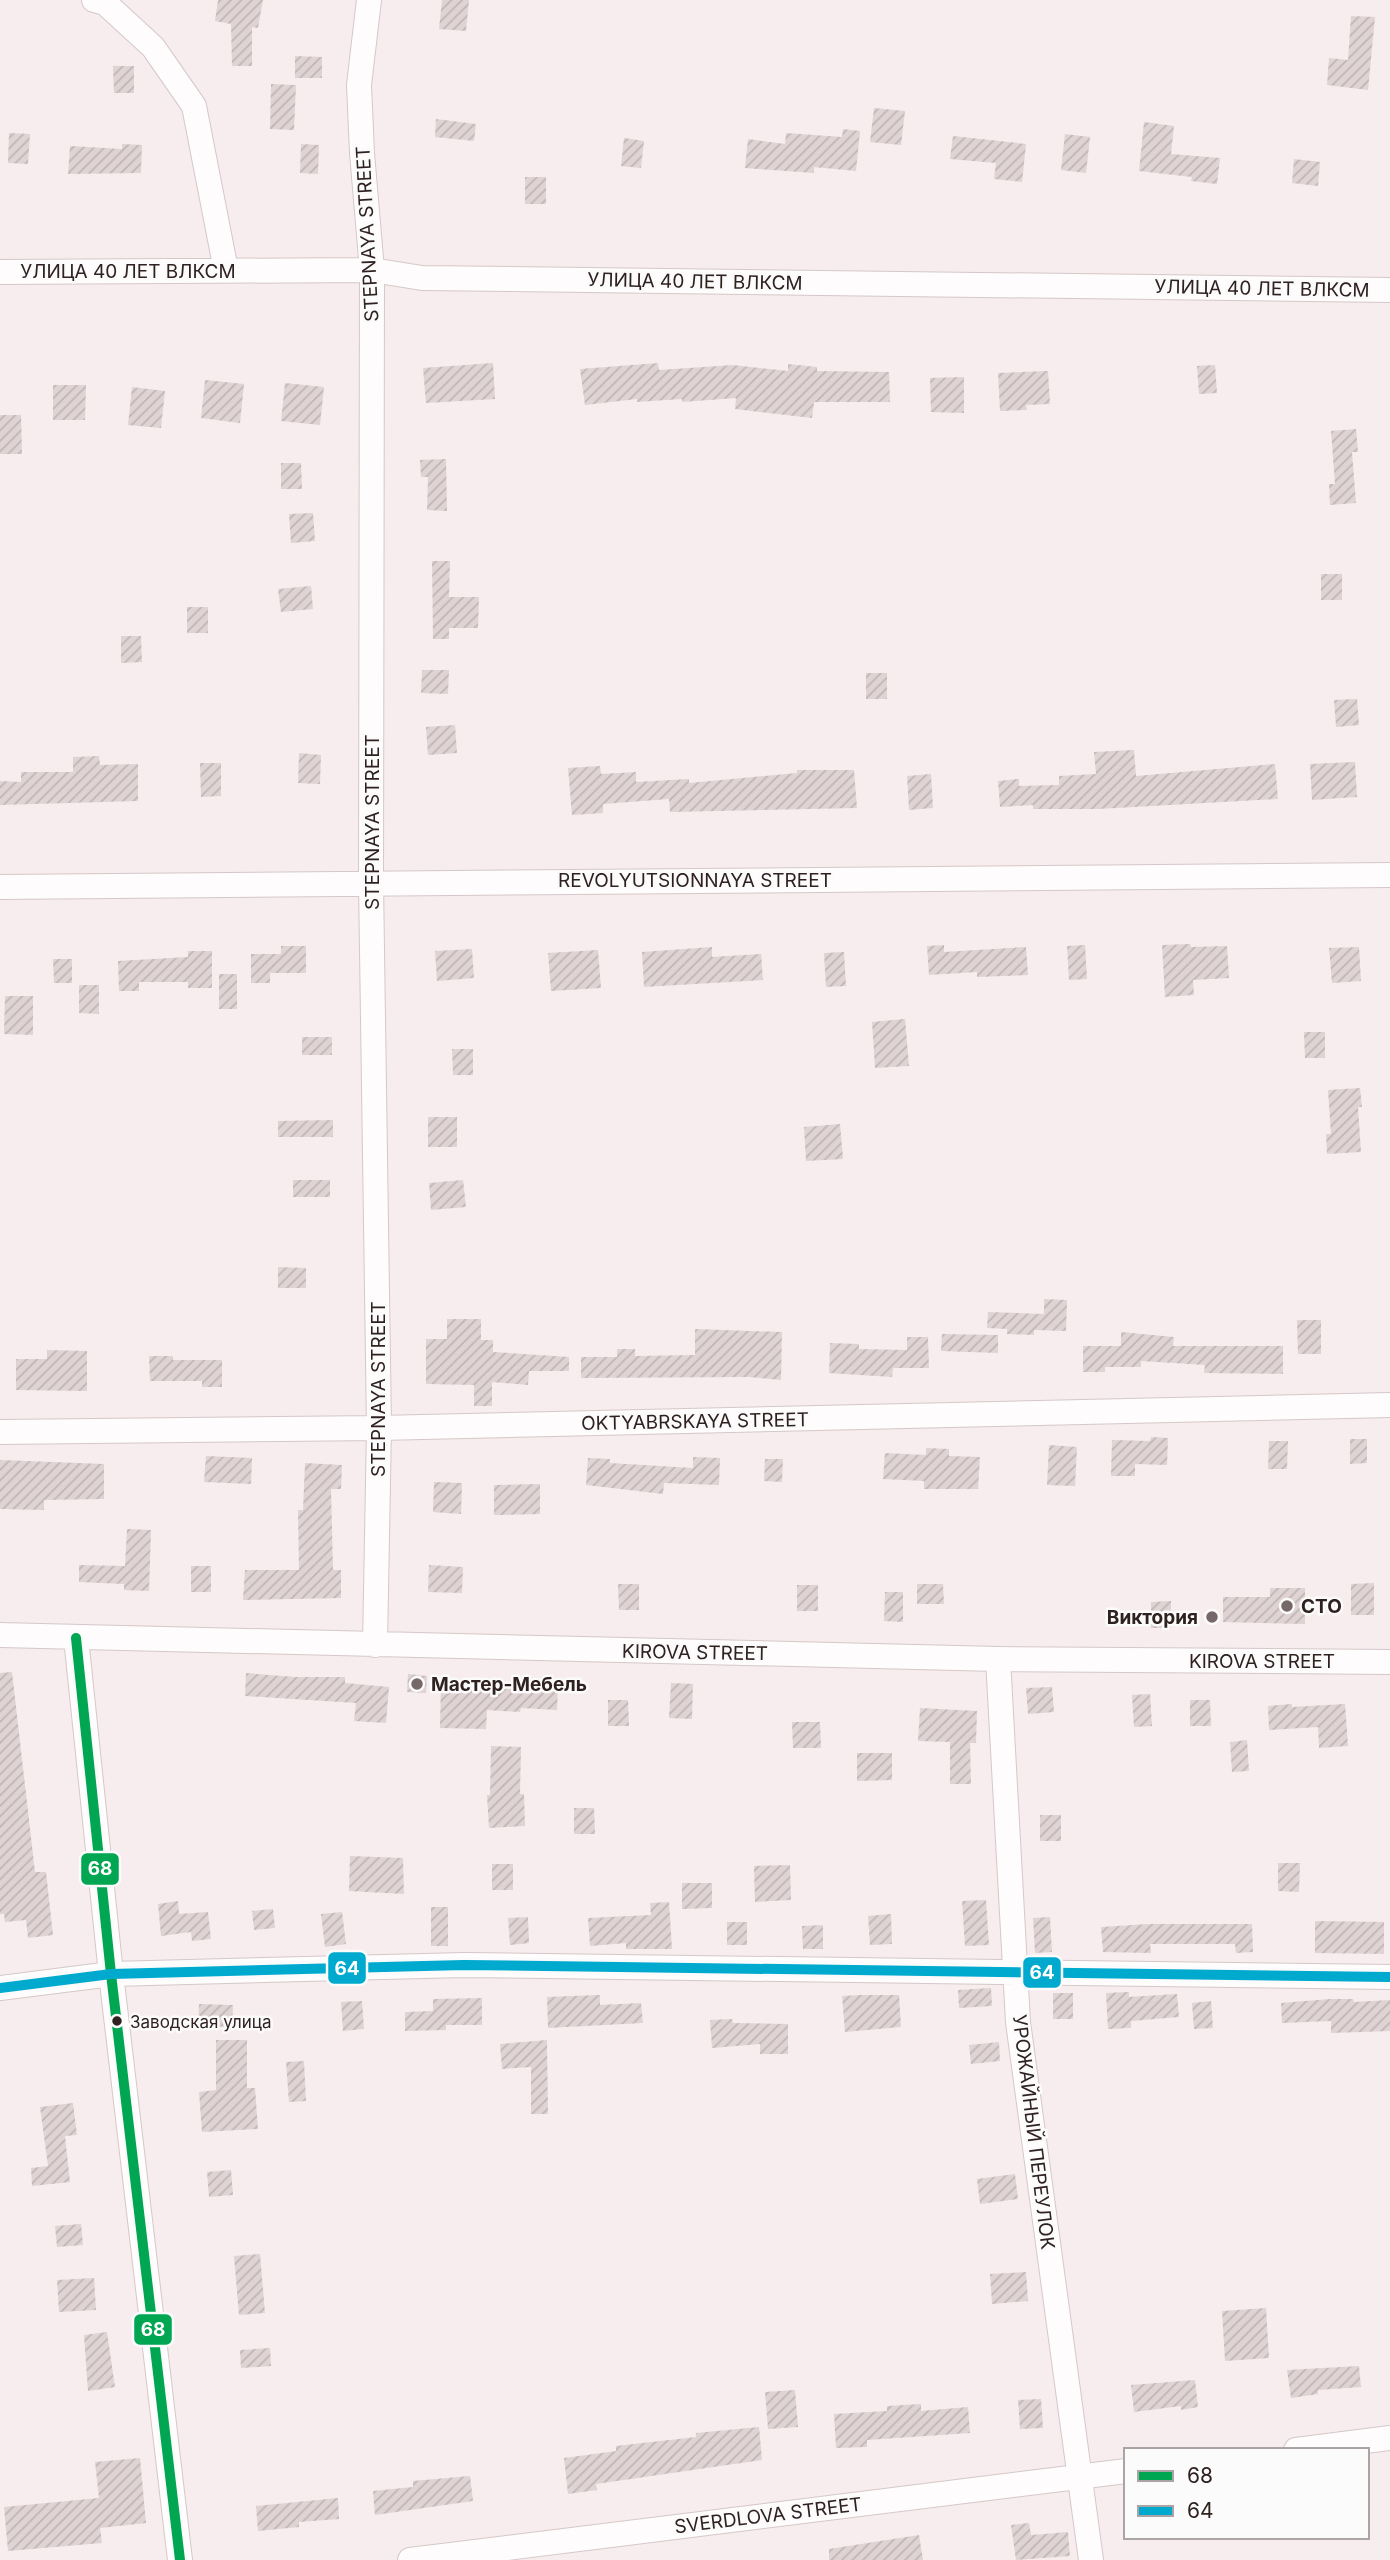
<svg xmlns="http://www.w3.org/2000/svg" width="1390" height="2560" font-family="Inter,sans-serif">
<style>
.building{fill:url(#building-hatch)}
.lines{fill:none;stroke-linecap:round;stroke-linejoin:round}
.minor-casing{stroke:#d5c8c8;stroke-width:26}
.minor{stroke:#fefcfc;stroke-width:24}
.bus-1-casing{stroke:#fbfbfb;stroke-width:16}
.bus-2-casing{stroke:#fbfbfb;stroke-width:16}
.bus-1{stroke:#00a651;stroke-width:10}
.bus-2{stroke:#00a9ce;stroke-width:10}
.poi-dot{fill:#766869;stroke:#fbfbfb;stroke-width:2.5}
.bus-dot{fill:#302121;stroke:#fbfbfb;stroke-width:2.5}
.labels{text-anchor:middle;stroke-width:5;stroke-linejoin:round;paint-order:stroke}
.bus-label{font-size:17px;fill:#302121;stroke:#fbfbfb;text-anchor:start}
.street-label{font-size:19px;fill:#302121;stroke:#fbfbfb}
.poi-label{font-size:19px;font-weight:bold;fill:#302121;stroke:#fbfbfb;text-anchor:start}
.line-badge{stroke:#fbfbfb;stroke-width:2.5}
.badge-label{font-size:19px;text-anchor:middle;font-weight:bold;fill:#fff}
</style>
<defs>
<pattern id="building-hatch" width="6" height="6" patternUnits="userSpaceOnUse" patternTransform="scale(1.75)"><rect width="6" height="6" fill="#e0d3d4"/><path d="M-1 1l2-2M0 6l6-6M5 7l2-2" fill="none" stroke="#c0b5b6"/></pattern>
</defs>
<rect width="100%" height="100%" fill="#f7edee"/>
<path class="building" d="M218 0H263L258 28 252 27V66H232L231 24 215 21Z
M442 0H469L466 31 439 29Z
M1351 16 1375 17 1368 90 1327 85 1329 58 1348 60Z
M295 56 322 57V78H295Z
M113 66H134V93H114Z
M271 84 296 85 294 130 270 129Z
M874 108 905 111 901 145 870 142Z
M436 119 476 124 474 141 435 137Z
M1144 122 1174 126 1171 154 1220 158 1217 184 1191 181 1192 177 1139 171Z
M843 129 860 131 856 171 814 167V173L745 168 748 139 785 144 786 133 842 137Z
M9 133 30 134 28 164 8 163Z
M1065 134 1090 137 1086 173 1061 170Z
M953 136 1026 144 1022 182 994 179 996 163 950 159Z
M624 138 644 141 641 168 621 166Z
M122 144 142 145 141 173 68 174 70 146 122 149Z
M301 144 319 145 318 174 300 173Z
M1294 159 1320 162 1318 186 1292 183Z
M525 177H546V204H525Z
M493 363 495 399 426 403 423 368Z
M658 363 659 370 733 365 788 371V364L817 367V371L889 372 890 402H814L812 418 735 409 736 398 682 402V399L637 402V399L585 405 580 369Z
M1215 365 1217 393 1199 394 1197 366Z
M1048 371 1050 404 1026 405 1027 410 1000 411 998 373Z
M964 377V413L931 412 930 378Z
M205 380 244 384 240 423 201 418Z
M285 383 324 387 320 425 281 421Z
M53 385H86L85 420H53Z
M132 387 165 391 161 428 128 425Z
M0 415H21L22 454H0Z
M1356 429 1358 452H1352L1356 503 1330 505 1329 484H1335L1331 431Z
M446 459 447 511 427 510 428 477H421L420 460Z
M281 463H301L302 489H281Z
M313 513 315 541 291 543 289 514Z
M432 561H450L449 597H479L478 628H449V639H433Z
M1321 574H1342V600H1321Z
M311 586 313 609 281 612 278 589Z
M187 607H208V633H187Z
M121 636H141L142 662 121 663Z
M422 670H449L448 694 421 693Z
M866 673H887V699H866Z
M1357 699 1359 725 1336 727 1334 700Z
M455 725 457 753 428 755 426 727Z
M1134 750 1136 776 1275 764 1278 799 1098 809H1033V805L1000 807 998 781 1019 779V786L1059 785V776L1096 774 1094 752Z
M299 753 321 755 320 784 298 783Z
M99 756 100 765 138 764V801L0 805V781L21 782V772H73V757Z
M1355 762 1357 797 1312 800 1310 764Z
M200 763H221V796L201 797Z
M600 766 601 774 636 772V782L689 779V783L797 773V770H854L857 808 670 812 669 799 603 804V813L572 815 568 768Z
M931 774 933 808 909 810 907 776Z
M1190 944 1191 947 1227 946 1229 978 1193 980 1194 995 1165 997 1162 945Z
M944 945V952L1026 947 1028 975 977 977V972L929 975 927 946Z
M1085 945 1087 979 1069 980 1067 946Z
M281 946H306V973H270V983H251V954H281Z
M712 947V957L761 954 763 980 644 987 642 952Z
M1359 947 1361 981 1332 983 1329 948Z
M472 949 474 978 437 981 435 951Z
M598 950 601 988 551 991 548 953Z
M188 951H212V988H188V982H139V991H119L118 961 188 957Z
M844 952 846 986 826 987 824 953Z
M53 959H72V983H54Z
M219 974H237V1009H219Z
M79 985H99V1014L79 1013Z
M5 996H33V1035L4 1034Z
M905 1019 909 1066 875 1068 872 1022Z
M1304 1032H1325V1058H1305Z
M302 1037H332V1055H302Z
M452 1049H473V1075H453Z
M1360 1088 1362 1107H1358L1361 1152 1327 1154 1326 1134H1331L1328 1090Z
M428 1117H457V1147H428Z
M333 1120V1137H278V1121Z
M840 1124 843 1159 806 1161 804 1127Z
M293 1180H330V1197H293Z
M463 1180 466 1207 431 1210 429 1183Z
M278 1267 306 1268V1288H278Z
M1044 1299 1067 1300 1066 1331 1034 1330V1335L1007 1334V1329L987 1328 988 1312 1044 1314Z
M447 1319H481V1340H493V1352L569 1357V1371H529L528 1385 492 1382V1406H474V1385L426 1384V1339H447Z
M1297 1320H1321V1354H1298Z
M695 1329 782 1332 781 1380 749 1377 581 1378V1357H617V1349H635V1356L695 1355Z
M1121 1332 1174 1337 1173 1346H1283V1374L1204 1373 1205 1365 1141 1361V1367H1105V1372H1083V1346H1121Z
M942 1334 998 1335V1353L941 1351Z
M907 1337H928L929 1368H893L892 1377 829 1373 830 1343 859 1344V1349L907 1350Z
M47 1350 87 1351V1391L16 1390V1359H47Z
M149 1356H173V1360H222V1387H202V1381H150Z
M1151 1437 1168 1438 1167 1465 1135 1464V1476H1111L1112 1440 1150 1441Z
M1350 1439H1367V1463L1350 1464Z
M1269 1441H1288L1287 1469H1268Z
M1049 1445 1077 1447 1075 1486 1047 1485Z
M926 1448 949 1449V1456L980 1457 978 1489H924V1481L883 1479 885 1453 926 1455Z
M206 1456 252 1458 251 1484 204 1482Z
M693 1457 720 1458 719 1485 664 1483 663 1494 586 1485 588 1458 610 1459V1463L693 1468Z
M765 1459H783L782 1482 764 1481Z
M0 1460 104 1464V1499L44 1500V1510L0 1509Z
M305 1463 342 1465 341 1489H331L333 1570H341V1598L243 1600 245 1570H299L298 1510H303Z
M434 1482 462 1483 461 1514 433 1512Z
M540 1484V1514L494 1515V1485Z
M127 1529 151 1530 149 1591 124 1590V1584L79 1582V1565L125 1566Z
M429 1565 463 1567 462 1593 428 1592Z
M191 1566H211V1592H191Z
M1374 1583V1615H1351V1584Z
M618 1584H639V1610H619Z
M917 1584H943L944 1604H917Z
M797 1585H818V1611H797Z
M1270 1588H1305V1624L1223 1622V1597H1270Z
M885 1592H903V1622L884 1621Z
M1171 1601V1628H1151V1602Z
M12 1672 35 1872H46L53 1935 28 1938 26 1920 5 1922 4 1914H0V1673Z
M246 1673 295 1677H345V1683L389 1687 386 1723 354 1721 356 1703 245 1696Z
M408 1674 427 1676 426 1693 407 1692Z
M441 1680 558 1686 557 1710 521 1708 520 1712 487 1710 486 1729 440 1728Z
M671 1683 693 1684 692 1719 669 1718Z
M1052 1687 1054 1712 1028 1714 1026 1688Z
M1150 1694 1152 1726 1134 1727 1132 1695Z
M608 1700H628L629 1726H608Z
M1190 1700H1210L1211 1726H1190Z
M1292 1704V1707L1345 1704 1348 1746 1319 1748 1318 1727 1269 1730 1268 1706Z
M920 1708 977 1711 976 1743H970L971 1784H950V1742L918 1741Z
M792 1722H820L821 1748H793Z
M1247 1740 1249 1771 1232 1772 1230 1742Z
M491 1746 521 1747 520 1794H524L525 1826 489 1828 487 1795H490Z
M857 1753H892V1780L857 1781Z
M574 1808H594L595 1834H574Z
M1040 1815H1061V1841H1040Z
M350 1856 403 1858 404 1894 349 1891Z
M1278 1863H1300L1299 1892 1278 1891Z
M492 1864H513V1890H492Z
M790 1865 791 1900 755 1902 754 1866Z
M682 1883H712V1908L682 1909Z
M986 1900 989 1945 965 1946 962 1901Z
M178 1901 179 1914 208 1912 211 1939 192 1941 191 1932 161 1936 158 1904Z
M669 1902 672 1949H626V1943L590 1946 588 1918 651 1915 650 1903Z
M431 1907H448V1946H431Z
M273 1909 275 1928 254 1930 252 1911Z
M342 1912 346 1944 325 1947 321 1914Z
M891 1914 892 1944 870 1945 868 1916Z
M528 1917 529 1943 510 1945 508 1918Z
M1050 1917 1052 1952 1035 1953 1033 1918Z
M1315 1921 1384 1922V1954L1315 1953Z
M727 1922H747V1945H727Z
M1149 1924H1252L1253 1952 1236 1953 1235 1944H1150L1151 1953 1103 1952 1101 1927Z
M823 1925V1949H803L802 1926Z
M991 1988 992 2006 959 2008 958 1990Z
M1129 1992V1997L1177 1994 1179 2017 1131 2021V2028L1108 2029 1106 1993Z
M1053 1993H1073V2019H1053Z
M600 1995V2005L641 2003 643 2023 548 2028 547 1997Z
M860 1995H899L901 2027 845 2032 842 1996Z
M482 1998V2025H446V2030L405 2031V2012L433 2011V1999Z
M1330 1999H1353L1354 2002 1390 2000V2031L1331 2033V2021L1282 2023 1281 2003Z
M362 2001 364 2029 343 2031 341 2002Z
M1211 2001 1213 2028 1194 2029 1192 2003Z
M199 2004 233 2005 232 2027 198 2026Z
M732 2019 733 2023 788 2024V2054H760V2044L712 2048 710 2020Z
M216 2040H247V2088H255L258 2129 202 2132 199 2092 216 2090Z
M547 2040 548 2114H531V2067L502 2069 500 2044Z
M999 2042 1000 2061 971 2064 969 2045Z
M304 2061 306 2101 289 2102 286 2062Z
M73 2103 77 2135 65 2136 70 2182 32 2186 31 2168 48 2166 40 2107Z
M231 2170 233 2195 209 2197 207 2172Z
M1015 2174 1018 2199 980 2204 977 2179Z
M81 2224 83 2245 57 2247 55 2226Z
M260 2254 265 2313 239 2315 234 2256Z
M1026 2272 1028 2301 992 2304 990 2274Z
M94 2278 96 2310 59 2312 57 2280Z
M1266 2308 1269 2358 1225 2361 1222 2311Z
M107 2332 115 2387 88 2391 84 2335Z
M270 2348 271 2366 241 2368 240 2350Z
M1359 2366 1361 2387 1318 2390V2394L1291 2398 1287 2370Z
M1195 2380 1198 2407 1181 2410V2406L1134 2412 1131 2385Z
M795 2390 798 2427 768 2429 765 2392Z
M1041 2399 1043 2428 1020 2429 1018 2400Z
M921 2404V2411L968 2407 970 2433 867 2440V2447L836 2448 834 2414 887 2411V2406Z
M759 2427 762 2460 596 2484 597 2490 568 2494 564 2458 616 2451V2446L696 2437V2433Z
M140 2458 146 2523 100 2528 102 2543 8 2551 4 2507 99 2498 95 2462Z
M470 2476 473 2501 375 2515 373 2491 413 2487V2481Z
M338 2498 339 2519 299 2522V2527L258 2531 256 2506Z
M1029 2523 1031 2535 1068 2532 1070 2556 1016 2560 1011 2525Z
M919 2535 923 2560H829V2549Z"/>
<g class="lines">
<g class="minor-casing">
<path id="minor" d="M94 0 105 3 153 47 194 106 226 270
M369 0 359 85 362 153 372 270 371 882 379 1428 375 1645
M0 272 372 270 422 278 1390 290
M0 887 1390 875
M0 1432 379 1428 1390 1405
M0 1635 998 1659 1390 1662
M76 1638 111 1974 180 2560
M998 1659 1018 2022 1091 2560
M0 1988 111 1974 464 1965 1390 1977
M1296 2450 1390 2438
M410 2560 1126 2471"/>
</g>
<use href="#minor" class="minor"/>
<g class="bus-1-casing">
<path id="bus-1" d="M76 1638 111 1974 180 2560"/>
</g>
<g class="bus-2-casing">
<path id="bus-2" d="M0 1988 111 1974 464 1965 1390 1977"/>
</g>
<use href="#bus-1" class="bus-1"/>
<use href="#bus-2" class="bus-2"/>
</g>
<g class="poi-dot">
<circle cx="1287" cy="1606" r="7"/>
<circle cx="1212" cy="1617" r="7"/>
<circle cx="417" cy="1684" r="7"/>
</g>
<circle class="bus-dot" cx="117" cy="2021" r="6"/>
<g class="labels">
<g class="bus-label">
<text x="130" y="2028">Заводская улица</text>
</g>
<g class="street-label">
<text transform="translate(367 234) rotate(-93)" y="7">STEPNAYA STREET</text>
<text x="128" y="278">УЛИЦА 40 ЛЕТ ВЛКСМ</text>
<text transform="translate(695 281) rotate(1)" y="7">УЛИЦА 40 ЛЕТ ВЛКСМ</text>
<text transform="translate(1262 288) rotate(1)" y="7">УЛИЦА 40 ЛЕТ ВЛКСМ</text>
<text transform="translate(372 822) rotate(-90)" y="7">STEPNAYA STREET</text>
<text x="695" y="887">REVOLYUTSIONNAYA STREET</text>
<text transform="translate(378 1389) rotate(-90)" y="7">STEPNAYA STREET</text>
<text transform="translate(695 1421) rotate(-1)" y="7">OKTYABRSKAYA STREET</text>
<text transform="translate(695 1652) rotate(1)" y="7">KIROVA STREET</text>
<text x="1262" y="1668">KIROVA STREET</text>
<text transform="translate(1034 2132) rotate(83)" y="7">УРОЖАЙНЫЙ ПЕРЕУЛОК</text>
<text transform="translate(768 2515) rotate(-7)" y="7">SVERDLOVA STREET</text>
</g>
<g class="poi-label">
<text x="1301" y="1613">СТО</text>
<text x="1198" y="1624" text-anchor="end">Виктория</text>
<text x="431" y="1691">Мастер-Мебель</text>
</g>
</g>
<g class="line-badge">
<rect x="80" y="1852" width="40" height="34" rx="7" fill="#00a651"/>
<rect x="327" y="1951" width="40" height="34" rx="7" fill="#00a9ce"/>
<rect x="1022" y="1956" width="40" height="33" rx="7" fill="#00a9ce"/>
<rect x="133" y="2313" width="40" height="33" rx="7" fill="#00a651"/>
</g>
<g class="badge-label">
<text x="100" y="1875">68</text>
<text x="347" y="1975">64</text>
<text x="1042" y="1979">64</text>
<text x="153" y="2336">68</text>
</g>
<rect x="1124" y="2448" width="245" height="91" fill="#fbfbfb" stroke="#aaa4a4" stroke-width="2"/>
<rect x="1138" y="2471" width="35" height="10" fill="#00a651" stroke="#aaa4a4" stroke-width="2"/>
<text x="1187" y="2483" font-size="21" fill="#302121">68</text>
<rect x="1138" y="2506" width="35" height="10" fill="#00a9ce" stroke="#aaa4a4" stroke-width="2"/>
<text x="1187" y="2518" font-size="21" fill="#302121">64</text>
</svg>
